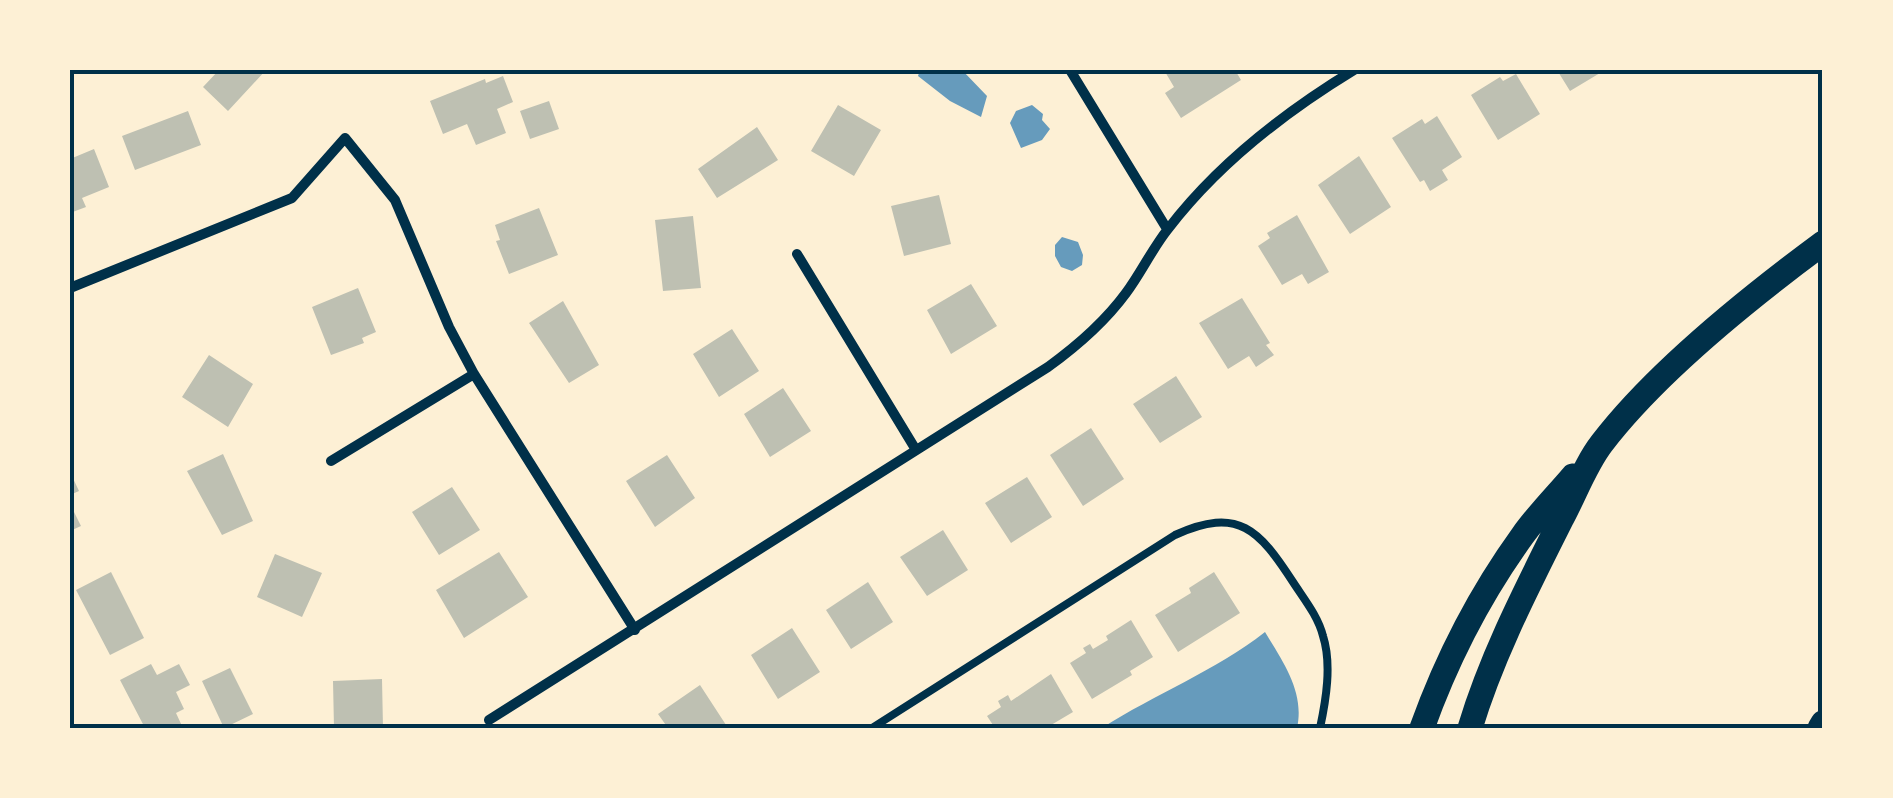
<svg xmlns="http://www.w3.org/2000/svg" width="1893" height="798" font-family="'Public Sans',sans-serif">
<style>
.water{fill:#669bbc}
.building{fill:#bec0b2}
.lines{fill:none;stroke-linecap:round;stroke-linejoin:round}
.service{stroke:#003049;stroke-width:8}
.minor{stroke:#003049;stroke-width:10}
.motorway{stroke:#003049;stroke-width:25}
.neatline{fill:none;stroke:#003049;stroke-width:4}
</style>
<rect width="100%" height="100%" fill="#fdf0d5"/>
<path class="water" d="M920 70H962L987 96 981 117 950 101 918 76Z
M1032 105 1043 114 1042 120 1050 129 1042 140 1021 148 1010 123 1016 111Z
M1062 237 1078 242 1083 255 1082 265 1072 271 1061 267 1055 256V245Z
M1265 632C1283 662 1305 692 1297 728H1102C1155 694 1215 671 1265 632Z"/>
<path class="building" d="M219 70H266L228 111 203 87Z
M1164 70H1235L1241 80 1181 118 1165 93 1174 87Z
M1557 70H1605L1570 91Z
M1516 74 1540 114 1498 140 1471 95 1500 77 1503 81Z
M503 76 513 102 497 109 506 133 476 145 467 124 443 134 430 101 485 79 486 83Z
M549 101 559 129 530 139 520 111Z
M838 105 881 130 854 176 811 151Z
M188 111 201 145 135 170 122 136Z
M1437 116 1462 157 1442 170 1448 180 1430 191 1424 180 1420 182 1392 138 1422 119 1425 124Z
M757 127 778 160 717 198 698 169Z
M94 149 109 187 82 198 86 207 70 213V159Z
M1359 156 1391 207 1350 234 1318 185Z
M939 195 951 244 904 256 891 206Z
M539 208 558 255 509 274 496 241 500 240 495 225Z
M1297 215 1329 272 1308 284 1302 274 1282 285 1258 246 1270 238 1267 233Z
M693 216 701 288 663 291 655 220Z
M971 284 997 326 951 354 927 310Z
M358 288 376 332 362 338 364 343 331 355 312 307Z
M1242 298 1270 343 1266 345 1274 355 1256 367 1249 356 1228 369 1199 323Z
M563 301 599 365 569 383 529 323Z
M732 329 759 371 719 397 693 354Z
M209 355 253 384 228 427 182 397Z
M1176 376 1202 417 1160 443 1133 404Z
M783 388 811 431 770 457 744 414Z
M1091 428 1124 479 1083 506 1050 455Z
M223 454 253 521 222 535 187 471Z
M667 455 695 498 655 527 626 481Z
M70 472 79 491 70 495Z
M1027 477 1052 517 1011 543 985 503Z
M452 487 480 530 439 555 412 512Z
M70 504 81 526 70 531Z
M943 530 968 570 927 596 900 557Z
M499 552 528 597 464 638 436 590Z
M275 554 322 573 302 617 257 597Z
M111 572 144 638 110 655 76 590Z
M1214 572 1240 613 1178 652 1155 615 1191 593 1189 588Z
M868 582 893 622 851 649 826 610Z
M1131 620 1153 657 1130 671 1132 675 1092 699 1070 663 1086 653 1083 648 1090 644 1093 649 1108 640 1106 636Z
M792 628 820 672 778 699 751 655Z
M151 664 157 675 179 664 190 685 176 692 184 709 176 713 182 726 178 728H145L120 680Z
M230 668 253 714 224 728 202 681Z
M1051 674 1073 712 1046 728H995L987 716 1001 707 998 701 1008 695 1011 701Z
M382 679 383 728H334L333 681Z
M700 685 728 728H668L658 714Z"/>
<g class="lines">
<path class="service" d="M872 728 1175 535C1239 506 1259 530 1293 582 1304 599 1318 616 1323 636 1332 664 1326 700 1320 728"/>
<path class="minor" d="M1070 70 1167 229
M797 254 916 450
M70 288 292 198 345 138 395 200 449 327 474 374 635 630
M331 461 474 374
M489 720 1048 367C1077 346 1104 323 1126 293 1141 273 1152 249 1168 229 1217 165 1285 112 1354 70"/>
<path class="motorway" d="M1422 728C1446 661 1481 593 1523 535 1538 514 1556 496 1573 476
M1470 728C1492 655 1528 586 1562 518 1575 494 1585 465 1602 443 1657 371 1750 297 1823 243
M1820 728 1823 723"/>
</g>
<rect width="1893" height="798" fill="none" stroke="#fdf0d5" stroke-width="145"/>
<rect x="72" y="72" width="1748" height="654" class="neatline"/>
</svg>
